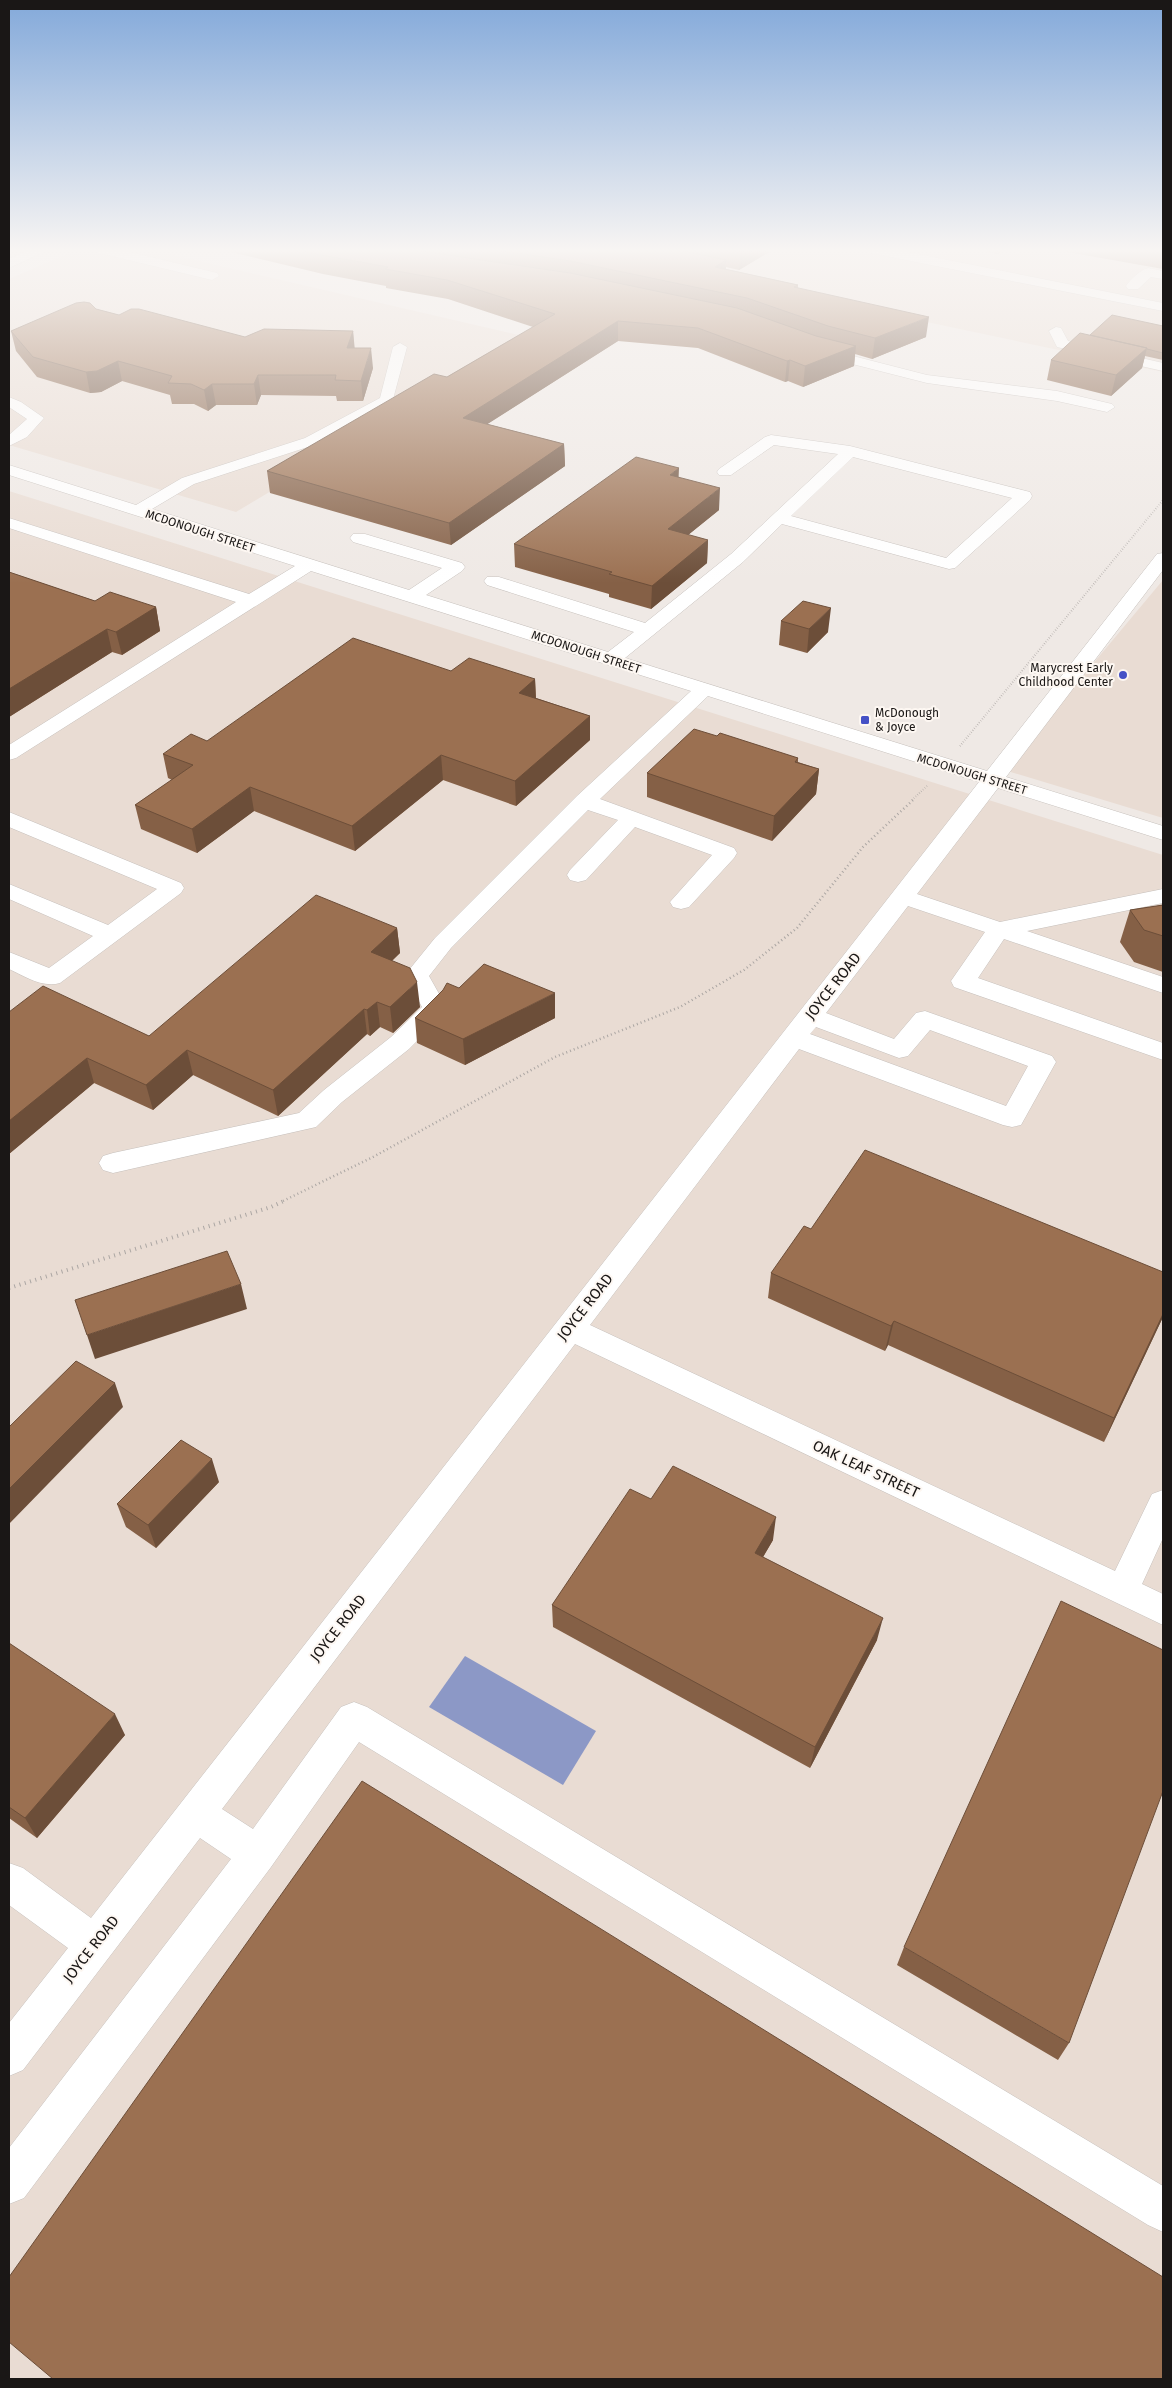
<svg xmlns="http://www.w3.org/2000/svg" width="1172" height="2388" font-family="'Fira Sans',sans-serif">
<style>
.built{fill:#e9dcd3}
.water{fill:#8c98c6}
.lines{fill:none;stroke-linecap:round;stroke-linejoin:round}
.minor-casing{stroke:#c6c0bc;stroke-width:1}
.path-far2{stroke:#aba6a3;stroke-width:2;stroke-dasharray:0.5 2;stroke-linecap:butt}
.path-far1{stroke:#aba6a3;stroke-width:2.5;stroke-dasharray:1 3;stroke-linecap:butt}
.path{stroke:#aba6a3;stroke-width:4;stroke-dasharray:1 4.5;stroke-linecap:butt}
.minor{fill:#fff;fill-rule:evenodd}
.wall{fill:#856046}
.shaded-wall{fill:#6c4e39}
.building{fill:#9b7051;stroke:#6c4e39}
.poi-dot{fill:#4551c6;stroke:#fdf7f2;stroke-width:2}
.labels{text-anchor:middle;stroke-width:4;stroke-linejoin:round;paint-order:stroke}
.far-street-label{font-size:12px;fill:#1a1716;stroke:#fdf7f2}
.far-poi-label{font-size:12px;fill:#1a1716;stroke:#fdf7f2;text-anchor:end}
.street-label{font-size:15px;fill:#1a1716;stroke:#fdf7f2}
</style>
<rect width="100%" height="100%" fill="#efe9e5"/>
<path class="built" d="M81 248H143L527 337 236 512 9 445V279Z
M576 248H1163V372Z
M9 491 1163 855V2379H9Z
M1163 580V818L1004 770Z"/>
<path class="water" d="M465 1656 596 1731 563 1785 429 1707Z"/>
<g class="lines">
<g class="minor-casing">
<path id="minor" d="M34 248H52L9 268V259Z
M90 248H113L217 273 219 276 212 280 91 251Z
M860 248H887L1163 303V311L866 252Z
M1148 268 1163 271V279L1151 277 1138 289H1128L1126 286C1131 279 1140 270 1148 268Z
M1056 327 1061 328 1068 341 1163 363V371L1057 347 1049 331Z
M400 343 407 347 392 403 317 444 194 484 152 509 409 590 442 568 353 542 350 538 353 534H365L462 563 465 567 462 571 426 595 608 652 634 632 487 585 484 581 487 577H499L645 623 731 554 838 454 774 445 731 475H719L717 472 719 469 765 437 771 435 850 446 1030 492 1032 496 1030 500 955 568 949 569 782 524 743 562 625 658 987 771 1157 554 1163 553V570L1006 777 1163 826V840L998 788 917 894 1000 922 1163 889V903L1027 931 1163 977V993L1004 939 978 978 1163 1043V1060L954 987 951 981 985 932 908 906 826 1013 894 1039 916 1013 925 1011 1052 1056 1056 1062 1021 1125 1012 1127 1003 1125 799 1049 590 1325 1115 1571 1152 1494 1163 1490V1538L1142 1584 1163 1594V1625L575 1344 222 1809 253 1829 341 1707 354 1702 367 1707 1163 2186V2232L1148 2225 359 1742 271 1867 24 2198 9 2204V2148L231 1859 200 1838 23 2070 9 2076V2023L68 1948 9 1905V1863L23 1868 91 1918 979 782 708 696 600 799 734 848 737 853 734 858 689 907 681 909 673 907 670 902 712 855 635 827 586 880 578 882 570 880 567 875 570 870 618 820 588 810 451 948 429 976 447 1008 444 1014 409 1049 342 1102 316 1127 113 1173 103 1170 99 1163 103 1156 113 1153 299 1113 324 1090 391 1037 422 1007 405 975 435 938 577 796 691 691 311 571 16 758 9 760V745L236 602 9 528V518L249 594 295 566 9 475V465L136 505 182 478 305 438 380 398 393 347ZM853 457 1012 498 946 558 791 516ZM816 1027 899 1058 908 1056 930 1030 1028 1066 1006 1106 810 1034Z
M818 347 927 375 1057 391 1112 404 1115 407 1107 412 1057 401 927 383 813 354 811 351Z
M9 397 21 402 44 418 27 437 9 446V435L27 419 9 407Z
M9 812 181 883 184 888 181 893 60 983C42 988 24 976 9 969V952L49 968 93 936 9 899V884L108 925 157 889 9 827Z"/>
</g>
<path class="path-far2" d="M960 746 1163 500
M912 800 928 785"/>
<path class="path-far1" d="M283 1201 373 1157 555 1057 680 1007 744 970 797 928 863 847 914 799"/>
<path class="path" d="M9 1288 271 1207 286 1200"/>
<use href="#minor" class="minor"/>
</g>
<path class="wall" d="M230 248H615L626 250 629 248H769V252L739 270 726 267V269L798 285V288L926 337 872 359 855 354 854 366 803 387 788 381 785 382 698 348 618 341 487 424 564 444 565 466 451 545 270 493 267 471 447 377 533 327 448 299 386 288V286L323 274 231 252Z
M967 248H1005L998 254Z
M1045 248H1163V269Z
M96 309 119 315 245 337 353 331 354 348 373 368 363 401H337L336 396 261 395 257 405H216L208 411 194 404H172L170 395 122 381 101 392 90 393 37 377 16 351 11 331Z
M1163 326V360L1145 356 1142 368 1111 396 1047 380 1051 360 1090 335Z
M679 477 719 510 688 535 708 540 707 563 651 609 609 597V594L515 567 514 544Z
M9 572 95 601 156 607 160 631 122 655 112 652 9 717Z
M781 621 828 632 807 653 779 645Z
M451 671 535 679 536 698 590 716V740L516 806 443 780 355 851 254 811 197 853 141 829 135 805 172 780 168 778 163 754Z
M717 736 798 758V762L819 769 816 794 772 841 647 797V773Z
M1163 905V972L1134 962 1120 942 1130 910Z
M397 928 400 953 392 961 420 1007 393 1033 380 1027 370 1036 367 1034 278 1116 193 1075 153 1110 94 1083 9 1154V1012L149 1036Z
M459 988 555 1018 465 1065 417 1043 415 1018Z
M811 1229 1163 1317 1104 1442 888 1345 885 1351 768 1298 771 1273Z
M219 1482 156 1548 126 1527 117 1504Z
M651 1499 773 1540 763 1557 877 1640 810 1768 553 1627 552 1605Z
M9 1643 125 1735 37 1838 9 1818Z
M904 1947 1069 2043 1058 2060 897 1965Z"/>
<path class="shaded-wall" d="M745 248H769V252L739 270 740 251Z
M998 248H1005L998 254Z
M726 260 725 279 715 267Z
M929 317 926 337 872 359 875 338Z
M618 321V341L464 439 463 418Z
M353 331 355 351 347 348Z
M856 346 854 366 803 387 805 366Z
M371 348 373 368 363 401 361 381Z
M1147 348 1142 368 1111 396 1116 375Z
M790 360 788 381 785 382 787 361Z
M118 361 122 381 101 392 90 393 86 372Z
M258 375 261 395 257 405 254 384Z
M212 384 216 405 208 411 204 390Z
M564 444 565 466 451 545 449 523Z
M679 468 678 490 670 475Z
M720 488 719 510 667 552 668 529Z
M708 540 707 563 651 609 652 586Z
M156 607 160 631 122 655 116 632Z
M831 608 828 632 807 653 809 629Z
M107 629 112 652 9 717V689Z
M535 679 536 703 519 693Z
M590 716V740L516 806 515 781Z
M441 755 443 780 355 851 352 826Z
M819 769 816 794 772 841 774 816Z
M250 787 254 811 197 853 192 829Z
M397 928 400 953 374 977 371 952Z
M417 982 420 1007 393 1033 390 1007Z
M555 993V1018L465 1065 463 1039Z
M377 1002 380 1027 370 1036 367 1010Z
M364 1009 367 1034 278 1116 273 1090Z
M187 1050 193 1075 153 1110 146 1085Z
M87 1058 94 1083 9 1154V1121Z
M241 1284 247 1309 95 1359 87 1335Z
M1163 1314V1317L1104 1442 1114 1418Z
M894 1321 888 1345 885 1351 891 1326Z
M115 1383 123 1407 9 1524V1489Z
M212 1459 219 1482 156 1548 148 1525Z
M776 1517 773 1540 752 1576 755 1553Z
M883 1618 877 1640 810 1768 815 1747Z
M115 1714 125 1735 37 1838 25 1818Z"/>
<path class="building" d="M291 248H400L570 273 737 308 816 336 856 346 805 366 790 360 787 361 698 328 618 321 463 418 564 444 449 523 267 471 434 374 447 377 555 314 447 280 385 269 388 267 321 255Z
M482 248H615L626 250 629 248H669L726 260 715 267 798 285 794 287 929 317 875 338 828 326 747 298 570 261Z
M727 248H745L740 251Z
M84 302 90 303 96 309 119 315 131 309H139L245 337 264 329 353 331 347 348H371L361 381 335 380 336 375H258L254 384H212L204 390 191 384 168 383 172 376 118 361 97 371 86 372 33 357 11 331 76 303Z
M1112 315 1163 326V353L1147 349V348L1090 335Z
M1080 333 1147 348 1116 375 1051 360Z
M636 457 679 468 670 475 720 488 668 529 708 540 652 586 609 574 612 572 514 544Z
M9 572 95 601 110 592 156 607 116 632 107 629 9 689Z
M803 601 831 608 809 629 781 621Z
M353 638 451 671 469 658 535 679 519 693 590 716 515 781 441 755 352 826 250 787 192 829 135 805 193 765 163 754 191 734 207 741Z
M694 729 717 736 720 733 798 758 795 762 819 769 774 816 647 773Z
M316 895 397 928 371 952 410 968 417 982 390 1007 377 1002 367 1010 364 1009 273 1090 187 1050 146 1085 87 1058 9 1121V1012L43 986 149 1036Z
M1163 905V936L1144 930 1130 910Z
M484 964 555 993 463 1039 415 1018 443 990 447 983 459 988Z
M865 1150 1163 1272V1314L1114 1418 894 1321 891 1326 771 1273 804 1226 811 1229Z
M227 1251 241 1284 87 1335 75 1300Z
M76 1361 115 1383 9 1489V1427Z
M181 1440 212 1459 148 1525 117 1504Z
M673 1466 776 1517 755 1553 883 1618 815 1747 552 1605 630 1489 651 1499Z
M1061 1601 1163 1650V1791L1069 2043 904 1947Z
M9 1643 115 1714 25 1818 9 1807Z
M362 1781 1163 2277V2379H53L9 2342V2277Z"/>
<linearGradient id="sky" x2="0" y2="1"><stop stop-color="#83a9da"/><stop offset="0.43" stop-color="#f8f5f3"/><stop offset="1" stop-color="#f8f5f3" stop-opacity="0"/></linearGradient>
<rect width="1172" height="583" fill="url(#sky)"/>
<g class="poi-dot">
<circle cx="1123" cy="675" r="5"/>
<rect x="860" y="715" width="10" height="10" rx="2.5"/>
</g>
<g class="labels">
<g class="far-street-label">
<text transform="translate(200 531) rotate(18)" y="4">MCDONOUGH STREET</text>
<text transform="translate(586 652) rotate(18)" y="4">MCDONOUGH STREET</text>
<text transform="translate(972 774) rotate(17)" y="4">MCDONOUGH STREET</text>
</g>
<g class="far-poi-label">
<text x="1113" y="672">Marycrest Early<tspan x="1113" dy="14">Childhood Center</tspan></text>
<text x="875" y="717" text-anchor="start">McDonough<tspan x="875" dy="14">&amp; Joyce</tspan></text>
</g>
<g class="street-label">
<text transform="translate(833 986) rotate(-52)" y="5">JOYCE ROAD</text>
<text transform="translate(585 1307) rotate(-52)" y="5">JOYCE ROAD</text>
<text transform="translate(866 1469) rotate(25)" y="5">OAK LEAF STREET</text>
<text transform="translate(338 1628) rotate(-52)" y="5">JOYCE ROAD</text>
<text transform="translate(91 1949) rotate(-52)" y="5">JOYCE ROAD</text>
</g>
</g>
<rect width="1172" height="2388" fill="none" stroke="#1a1716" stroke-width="20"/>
</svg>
